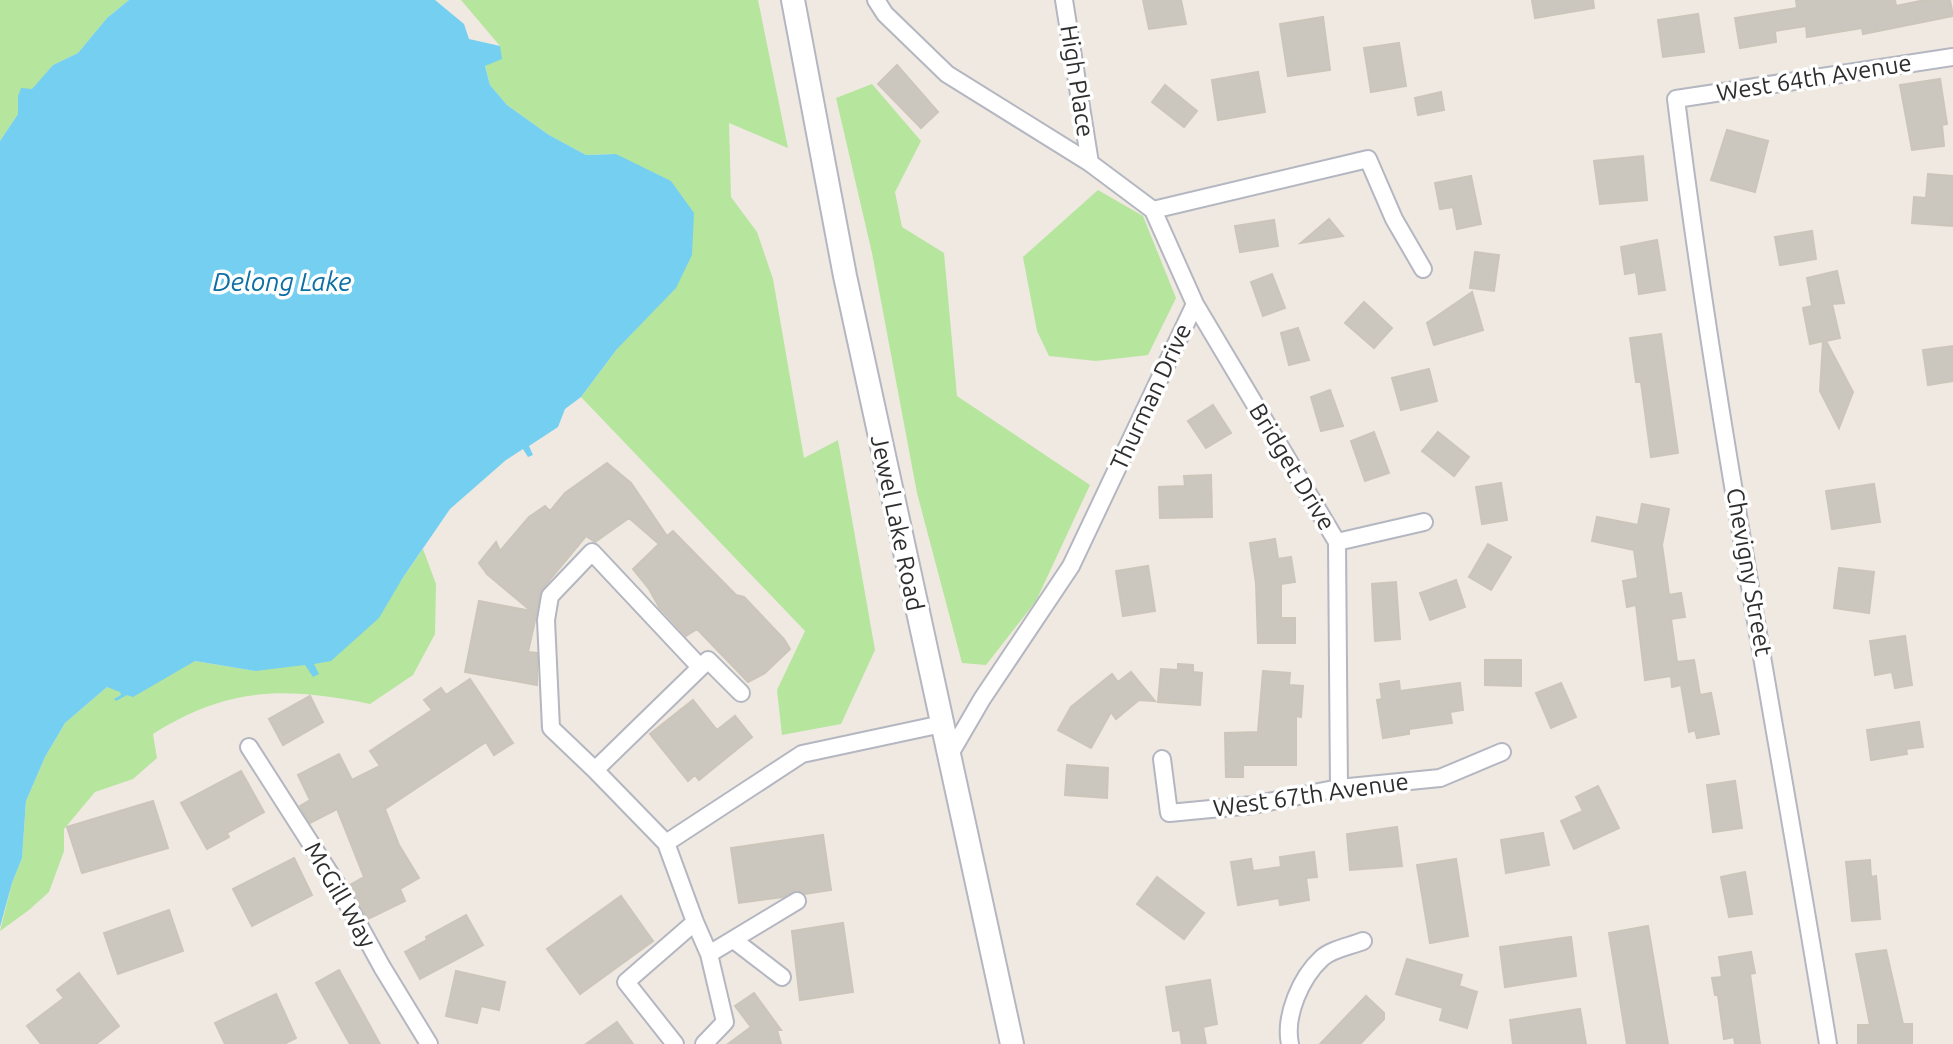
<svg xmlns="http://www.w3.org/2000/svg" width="1953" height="1044" font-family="Ubuntu,sans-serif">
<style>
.green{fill:#b6e59e}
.water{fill:#75cff0}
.building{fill:#cbc7bf;stroke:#cbc5ba;stroke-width:2}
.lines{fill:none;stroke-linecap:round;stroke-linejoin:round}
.street-casing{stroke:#b4b7c1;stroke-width:20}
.secondary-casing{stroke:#b4b7c1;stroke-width:26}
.street{stroke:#fff;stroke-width:16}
.secondary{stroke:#fff;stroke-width:22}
.labels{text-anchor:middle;stroke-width:7;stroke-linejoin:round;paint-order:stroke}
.street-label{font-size:24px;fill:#2e2e2e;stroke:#fff}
.water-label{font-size:26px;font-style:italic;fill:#0d6fa3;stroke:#fff}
</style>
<rect width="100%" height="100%" fill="#efe9e1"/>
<path class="green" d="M0 0H129L107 18 78 53 53 65 32 90 18 96V114L0 141Z
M461 0H758L788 148 729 123 731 197 757 232 773 279 804 458 838 440 875 650 841 724 782 735 777 690 805 631 581 397 617 349 616 154 586 155 549 135 507 105 490 85 485 65 500 46Z
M872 84 921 141 895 192 902 227 944 253 957 396 1090 485 1036 601 986 665 962 663 917 493 872 253 836 98Z
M1098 190 1143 216 1176 298 1148 355 1096 361 1049 356 1037 331 1023 257Z
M423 549 436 584 435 634 413 675 370 704C287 687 228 686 153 734L157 758 133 779 95 792 64 829V851L49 892 29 910 0 931 12 883 22 858 26 801 45 757 65 723 107 687 195 661 255 671 402 579Z"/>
<path class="water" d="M129 0H435L464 24 469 39 500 46 502 59 485 66 490 85 507 105 549 135 586 155 616 154 671 181 694 213 692 255 676 288 617 349 581 397 565 409 558 427 529 446 533 455 528 457 523 449 506 460 450 509 402 579 379 618 331 661 314 664 319 674 313 677 305 665 255 671 195 661 133 697 127 695 116 701 114 699 121 695 120 692 107 687 65 723 45 757 26 801 22 858 12 883 0 927V141L18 114V96L21 88 32 89 53 65 78 53 107 18Z"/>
<path class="building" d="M1143 0H1181L1186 24 1149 29Z
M1532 0H1593L1594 8 1535 18Z
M1796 0H1895L1896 6 1925 0H1950L1953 16 1863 34 1862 28 1807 37 1806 26 1775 31 1776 42 1740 48 1735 18 1797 8Z
M1698 14 1704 52 1663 57 1658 20Z
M1323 17 1330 70 1288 76 1280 24Z
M1399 43 1406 86 1371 92 1364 48Z
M897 65 938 112 921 128 878 84Z
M1258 72 1265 112 1218 120 1212 80Z
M1940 79 1947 124 1942 125 1944 146 1912 150 1900 85Z
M1165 85 1197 111 1184 127 1152 102Z
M1441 92 1444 110 1418 115 1415 98Z
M1727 130 1768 141 1755 192 1711 180Z
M1643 156 1647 200 1600 204 1594 161Z
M1928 174 1953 176 1952 226 1912 223 1914 197 1926 198Z
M1471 176 1481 224 1457 229 1453 207 1440 209 1435 183Z
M1329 219 1343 236 1301 243Z
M1274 220 1278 246 1240 252 1235 226Z
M1812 231 1816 259 1780 265 1775 237Z
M1657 240 1665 290 1639 294 1636 272 1625 274 1621 247Z
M1475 252 1499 255 1494 291 1470 288Z
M1837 271 1844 303 1832 304 1840 338 1826 341 1853 392 1839 428 1820 391 1823 341 1810 344 1803 308 1812 306 1807 278Z
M1272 274 1285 308 1263 316 1251 282Z
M1472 292 1483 330 1434 345 1427 323Z
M1364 302 1392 328 1374 348 1345 323Z
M1298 328 1309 360 1289 365 1281 333Z
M1661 334 1678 453 1651 457 1641 382H1636L1630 338Z
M1953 346V381L1928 385 1923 350Z
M1429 369 1437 401 1401 410 1392 378Z
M1330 390 1343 426 1321 431 1311 397Z
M1213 405 1231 433 1206 448 1188 421Z
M1374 432 1389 473 1365 481 1351 441Z
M1438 432 1469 457 1454 476 1422 451Z
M607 463 631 483 667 536 673 531 736 595 744 597 784 639 790 649 765 673 748 682 697 629 686 636 659 607 649 589 633 569 659 544 629 518 595 542 586 536 542 589 528 652 537 653V685L465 672 479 601 531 611 487 574 479 563 496 542 500 551 529 517 545 506 550 511 565 493Z
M1211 475 1212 517 1160 518 1159 487 1185 486 1184 476Z
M1501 483 1507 520 1482 524 1476 487Z
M1874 484 1880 522 1832 529 1826 491Z
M1642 504 1669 509 1662 545 1669 595 1681 593 1685 617 1671 619 1677 662 1694 660 1700 695 1711 693 1719 734 1697 738 1695 730 1689 732 1681 685 1672 687 1671 676 1645 680 1636 605 1627 607 1623 581 1638 578 1634 550 1592 541 1597 517 1638 525Z
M1275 539 1278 559 1291 557 1295 582 1281 584V618H1295V643H1258L1256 583 1250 543Z
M1488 544 1511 557 1491 590 1469 577Z
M1148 566 1155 611 1123 616 1116 571Z
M1839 568 1874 572 1869 613 1834 608Z
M1456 580 1465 607 1430 620 1420 593Z
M1396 582 1400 639 1375 641 1372 584Z
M1905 636 1912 685 1895 688 1892 672 1875 675 1870 641Z
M1485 660H1521V686L1485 685Z
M1178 664 1193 665V672L1202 673 1200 705 1158 702 1161 669 1178 670Z
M1263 671 1290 673 1289 685 1303 686 1301 717 1296 716V765H1243V777H1226L1225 733 1258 732Z
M1131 672 1155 701 1139 700 1116 719 1111 712 1091 748 1058 730 1071 707 1112 674 1118 682Z
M470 679 513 743 494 755 486 742 385 809 399 845 419 878 400 889 405 901 368 919 350 885 364 877 337 809 310 823 300 806 310 800 298 775 339 754 352 780 380 766 370 751 432 710 424 700 441 688 446 695Z
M1399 681 1400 691 1460 683 1463 710 1450 712 1452 723 1409 729V734L1383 738 1377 700 1382 699 1380 684Z
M1561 683 1576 717 1551 728 1536 693Z
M310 696 323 722 283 745 269 719Z
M693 700 717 730 735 716 752 737 699 780 695 775 688 781 650 734Z
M1919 722 1923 747 1906 749 1907 754 1871 760 1867 730Z
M1067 765 1108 768 1107 798 1065 795Z
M241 771 264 812 227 833 229 837 207 849 181 803Z
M1735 781 1742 828 1713 832 1707 785Z
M1598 786 1619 828 1574 849 1561 821 1583 811 1576 797Z
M153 801 168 848 82 873 67 827Z
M1397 827 1402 866 1350 870 1347 834Z
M1543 833 1549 865 1506 873 1501 840Z
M823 835 831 890 805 894 796 890 783 897 739 903 731 848Z
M1314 852 1317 877 1306 878 1309 900 1280 905 1279 898 1238 905 1231 862 1251 859 1253 871 1281 867 1280 857Z
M294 858 312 895 252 926 233 889Z
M1456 859 1468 936 1430 943 1417 865Z
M1870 860 1871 877 1876 876 1880 919 1852 921 1846 862Z
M1745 872 1752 914 1729 917 1721 877Z
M1157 877 1204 913 1184 939 1137 904Z
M621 896 653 941 580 994 547 949Z
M169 910 183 951 118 974 104 933Z
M466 915 483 945 420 979 405 952 427 940 426 937Z
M843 923 853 992 800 1000 792 931Z
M1648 926 1668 1044H1627L1609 933Z
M1571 937 1576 976 1505 987 1500 947Z
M1886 950 1903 1024H1912V1044H1858V1025H1870L1856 954Z
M1751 952 1755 973 1750 974 1760 1044H1735L1734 1037 1724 1039 1718 995H1715L1712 978 1722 977 1719 957Z
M1407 959 1462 975 1459 986 1477 992 1467 1028 1440 1020 1443 1008 1396 994Z
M339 970 380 1044H350L316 983Z
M456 971 505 982 499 1010 481 1006 477 1023 446 1016Z
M79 973 119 1026 96 1044H41L27 1026 64 998 57 990Z
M1210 980 1217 1024 1203 1027 1206 1044H1182L1180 1030 1173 1031 1166 987Z
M754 993 781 1030H777L781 1044H728L751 1027 735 1006Z
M276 994 296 1038 284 1044H225L215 1023Z
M1366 996 1384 1013V1019L1360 1044H1320Z
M1580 1009 1586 1044H1513L1510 1020Z
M617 1022 633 1044H586Z"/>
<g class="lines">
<g class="street-casing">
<path id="street" d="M876 0 885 14 947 74 1090 163 1153 210 1195 304 1337 542 1339 788
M1064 0 1090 163
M1153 210 1368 159 1394 219 1423 269
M1337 542 1424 522
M700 667 592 552 550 596 546 620 551 728 595 770 708 660 741 693
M249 747 336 883 382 967 429 1044
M950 754 982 699 1071 566 1195 304
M1162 759 1169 813 1253 805 1339 788 1440 778 1502 752
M595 770 666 843 695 922 709 954 725 1022 704 1044
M666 843 802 754 942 724
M735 941 782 977
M709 954 797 901
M675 1044 626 982 695 922
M1290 1044C1284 1016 1301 977 1322 958 1332 949 1351 946 1363 941
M1828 1044C1777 729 1715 416 1676 99L1953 57"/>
</g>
<g class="secondary-casing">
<path id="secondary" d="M793 0 845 276 1012 1044"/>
</g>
<use href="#street" class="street"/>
<use href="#secondary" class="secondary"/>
</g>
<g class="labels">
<g class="street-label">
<text transform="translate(1814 78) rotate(-9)" y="8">West 64th Avenue</text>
<text transform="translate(1077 81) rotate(81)" y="8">High Place</text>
<text transform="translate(1151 397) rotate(-65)" y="8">Thurman Drive</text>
<text transform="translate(1292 467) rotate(59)" y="8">Bridget Drive</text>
<text transform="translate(897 523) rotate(78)" y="8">Jewel Lake Road</text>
<text transform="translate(1749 572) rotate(80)" y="8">Chevigny Street</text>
<text transform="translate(1311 795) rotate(-8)" y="8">West 67th Avenue</text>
<text transform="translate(340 895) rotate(60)" y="8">McGill Way</text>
</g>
<g class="water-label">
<text x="282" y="291">Delong Lake</text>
</g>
</g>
</svg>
